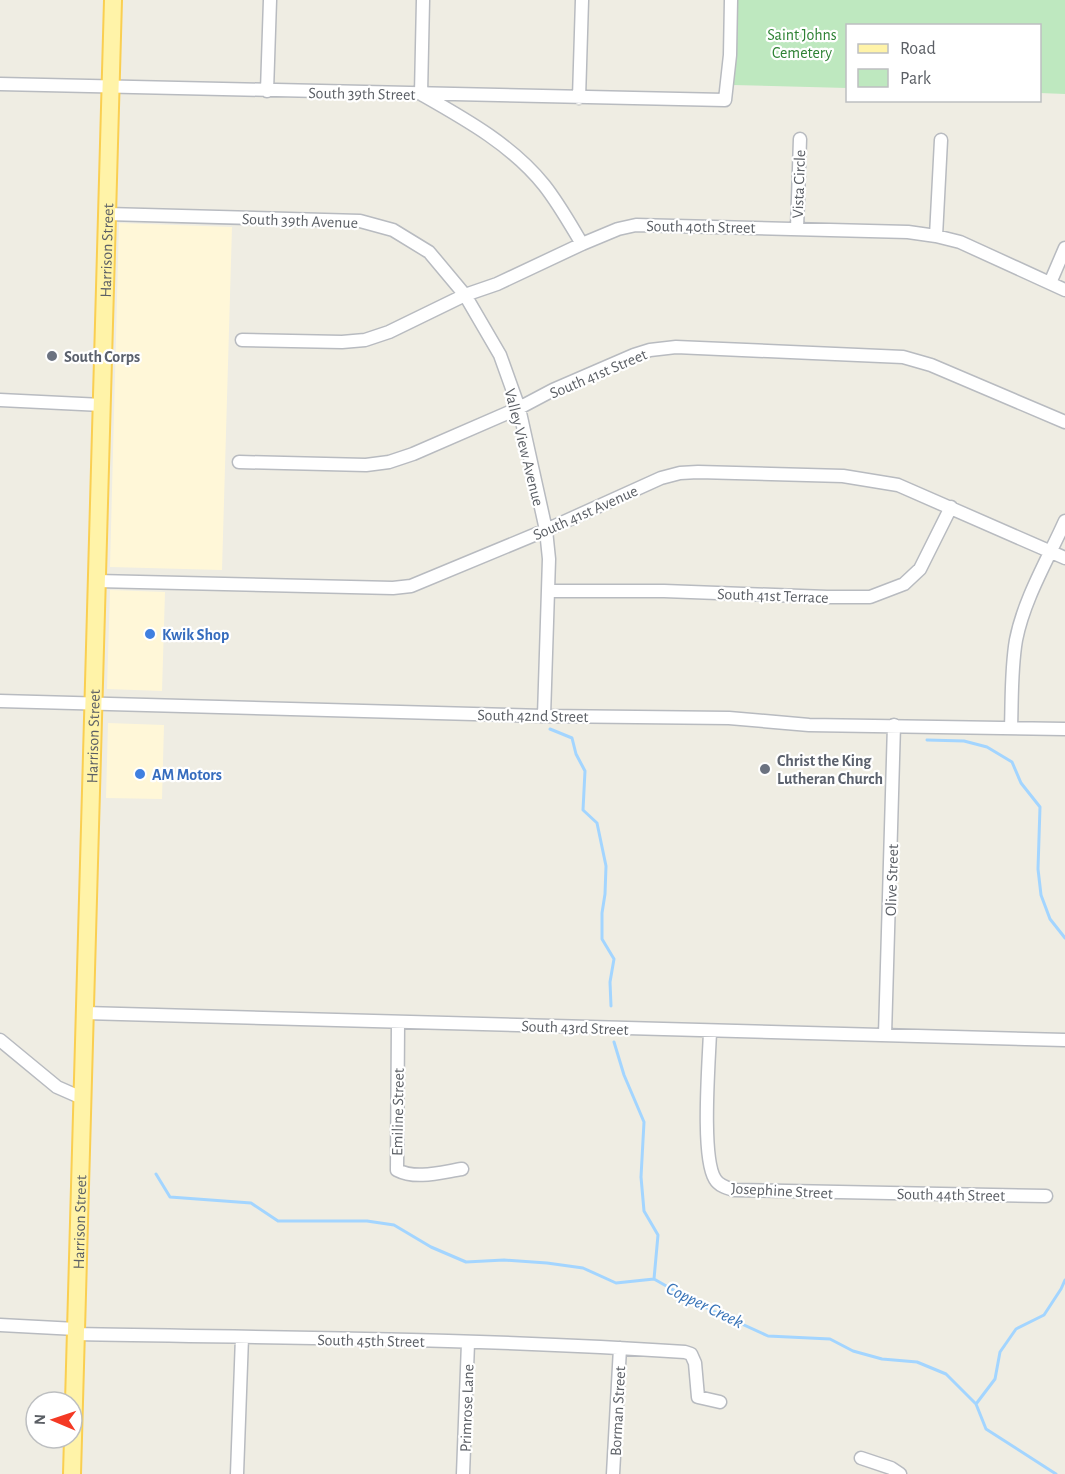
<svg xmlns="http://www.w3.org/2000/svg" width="1065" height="1474" font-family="'Alegreya Sans',sans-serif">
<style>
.commercial{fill:#fff7d8}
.green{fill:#bee8bf}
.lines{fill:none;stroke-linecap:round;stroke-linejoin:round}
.stream{stroke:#a3d5ff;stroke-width:3}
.minor-casing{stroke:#b8bbc0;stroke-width:15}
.major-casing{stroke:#facf51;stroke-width:20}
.minor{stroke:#fff;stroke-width:12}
.major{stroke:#fff3a8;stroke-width:16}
.worship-dot{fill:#6b7280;stroke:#fff;stroke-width:2}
.shop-dot{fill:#3f7fe0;stroke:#fff;stroke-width:2}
.labels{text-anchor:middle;stroke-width:4.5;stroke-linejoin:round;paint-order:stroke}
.park-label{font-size:16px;fill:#2e8234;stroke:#fff}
.street-label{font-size:16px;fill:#5b5f65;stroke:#fff}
.worship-label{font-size:16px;font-weight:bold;fill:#5b616d;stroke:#fff;text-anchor:start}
.shop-label{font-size:16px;font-weight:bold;fill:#366cbe;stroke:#fff;text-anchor:start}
.water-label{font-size:18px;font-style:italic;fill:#3974b8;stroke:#fff}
</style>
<rect width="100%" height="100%" fill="#efede3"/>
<path class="commercial" d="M119 223 232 227 222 570 110 567Z
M110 590 165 592 162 691 107 689Z
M108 723 164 725 162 799 106 798Z"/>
<path class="green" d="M736 0H1065V94L1040 93V26H848L847 88 733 85Z"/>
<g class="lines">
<path class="stream" d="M550 729 572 738 576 754 585 771 583 810 597 823 606 866 605 894 602 913V939L614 959 610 982 611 1006
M927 740 964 741 987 747 1012 762 1021 783 1040 807 1038 869 1041 895 1050 919 1065 938
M614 1042 624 1075 644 1122 641 1177 644 1211 658 1235 654 1279
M156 1174 170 1197 251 1203 278 1221H367L394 1225 431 1247 466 1262 504 1260 547 1263 583 1268 616 1283 654 1279 698 1304 768 1336 830 1339 853 1351 882 1359 917 1362 946 1374 976 1404 986 1429 1056 1474
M976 1404 995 1379 1000 1352 1016 1329 1044 1315 1061 1289 1065 1280"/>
<g class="minor-casing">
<path id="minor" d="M423 0 421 94C465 119 512 145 544 185 559 204 570 224 582 244
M0 84 725 100 730 55 731 0
M267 91 270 0
M579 98 582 0
M107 214 360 221 393 230 429 252 465 295 500 355 519 408 546 530 549 559 544 716
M797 228 800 139
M936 236 941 140
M1050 283 1065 248
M242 340 342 342 365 340 389 332 465 295 497 284 582 244 618 229 636 225 908 232 936 236 960 242 1065 290
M0 400 102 405
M239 462 366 465 389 462 413 454 519 408 553 390 634 355 650 350 676 347 903 357 931 365 1065 422
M97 581 393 588 411 586 546 530 661 478 680 473 698 472 843 476 898 485 1065 558
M549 591H664L827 597H870L904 584 920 569 951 507
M0 701 544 716 729 718 809 725 1065 729
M1011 728C1012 699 1011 669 1016 640 1024 599 1048 559 1065 521
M85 1013 1065 1040
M398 1023 397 1170C416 1180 442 1172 462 1169
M710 1032C709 1061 701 1157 715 1179 719 1186 727 1188 734 1190L1046 1196
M885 1035 894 725
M0 1040 57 1087 82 1098
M0 1325 76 1329
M76 1334C278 1338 482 1338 685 1352L691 1354 695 1363 698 1397 720 1402
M861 1458 891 1468 900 1474
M237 1474 242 1337
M463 1474 468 1343
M613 1474 620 1348"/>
</g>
<g class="major-casing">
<g id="major">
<path id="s1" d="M72 1474 113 0"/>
</g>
</g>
<use href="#minor" class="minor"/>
<use href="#major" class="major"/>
</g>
<g class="worship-dot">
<circle cx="52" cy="356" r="6"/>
<circle cx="765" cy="769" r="6"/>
</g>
<g class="shop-dot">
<circle cx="150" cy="634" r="6"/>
<circle cx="140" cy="774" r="6"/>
</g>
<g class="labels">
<g class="park-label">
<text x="802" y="40">Saint Johns<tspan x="802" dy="18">Cemetery</tspan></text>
</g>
<g class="street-label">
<text transform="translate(362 93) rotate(1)" y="6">South 39th Street</text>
<text transform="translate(798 184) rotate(-88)" y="6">Vista Circle</text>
<text transform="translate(300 220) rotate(2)" y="6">South 39th Avenue</text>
<text transform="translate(701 226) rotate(1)" y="6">South 40th Street</text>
<text dy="6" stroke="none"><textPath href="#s1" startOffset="1224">Harrison Street</textPath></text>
<text transform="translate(598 373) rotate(-23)" y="6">South 41st Street</text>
<text transform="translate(525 447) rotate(76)" y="6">Valley View Avenue</text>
<text transform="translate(585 512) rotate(-24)" y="6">South 41st Avenue</text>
<text transform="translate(773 595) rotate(2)" y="6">South 41st Terrace</text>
<text transform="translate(533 715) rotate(1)" y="6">South 42nd Street</text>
<text dy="6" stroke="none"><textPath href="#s1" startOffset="738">Harrison Street</textPath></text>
<text transform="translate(891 880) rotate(-88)" y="6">Olive Street</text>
<text transform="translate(575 1027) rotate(2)" y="6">South 43rd Street</text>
<text transform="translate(397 1112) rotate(-89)" y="6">Emiline Street</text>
<text transform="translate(782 1190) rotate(3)" y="6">Josephine Street</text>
<text transform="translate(951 1194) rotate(1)" y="6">South 44th Street</text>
<text dy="6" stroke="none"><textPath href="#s1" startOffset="252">Harrison Street</textPath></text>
<text transform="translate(371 1340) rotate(1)" y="6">South 45th Street</text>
<text transform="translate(466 1408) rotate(-88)" y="6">Primrose Lane</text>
<text transform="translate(617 1411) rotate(-87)" y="6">Borman Street</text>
</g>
<g class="worship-label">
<text x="64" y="362">South Corps</text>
<text x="777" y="766">Christ the King<tspan x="777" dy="18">Lutheran Church</tspan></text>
</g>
<g class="shop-label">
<text x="162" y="640">Kwik Shop</text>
<text x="152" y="780">AM Motors</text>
</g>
<g class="water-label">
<text transform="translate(705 1305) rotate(26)" y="6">Copper Creek</text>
</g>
</g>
<rect x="846" y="24" width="195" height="78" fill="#ffffff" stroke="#bdbfc1" stroke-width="1.5"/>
<rect x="858" y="44" width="30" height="9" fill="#fff3a8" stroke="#bdbfc1" stroke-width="1.5"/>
<text x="900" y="54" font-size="18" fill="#5b5f65">Road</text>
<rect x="858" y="69" width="30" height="18" fill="#bee8bf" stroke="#bdbfc1" stroke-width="1.5"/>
<text x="900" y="84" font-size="18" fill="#5b5f65">Park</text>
<g transform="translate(54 1420) rotate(272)"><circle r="28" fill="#ffffff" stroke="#bdbfc1" stroke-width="1.5"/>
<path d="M0-4.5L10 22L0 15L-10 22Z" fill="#f43924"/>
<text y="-9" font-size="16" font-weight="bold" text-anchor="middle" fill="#5b5f65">N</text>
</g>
</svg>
